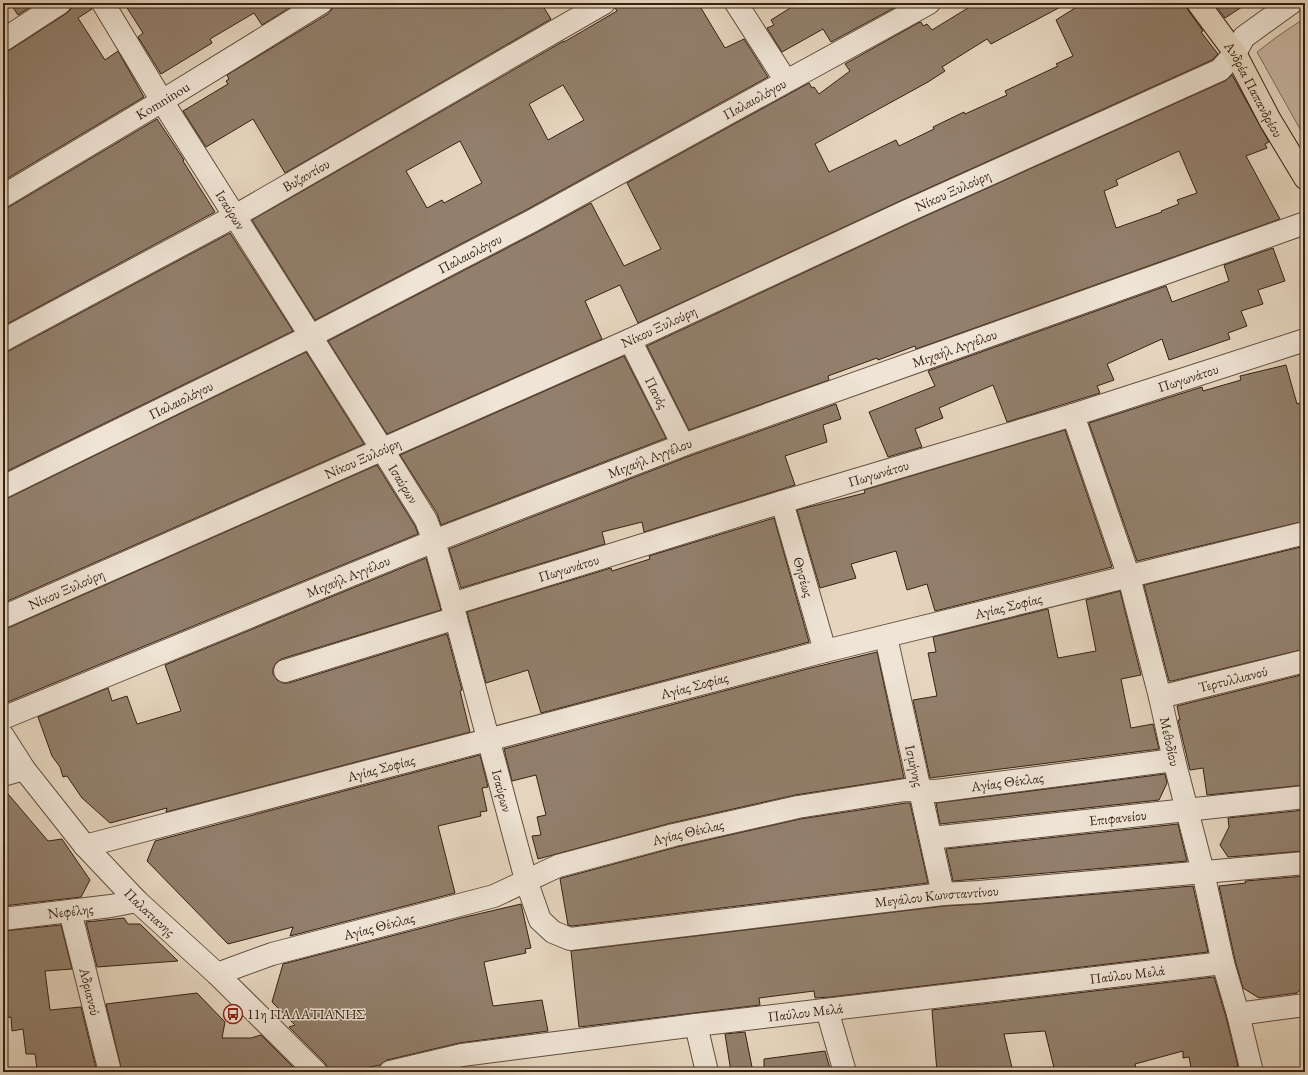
<svg xmlns="http://www.w3.org/2000/svg" width="1308" height="1075" font-family="'EB Garamond',serif">
<style>
.green{fill:#c8b7a2;stroke:#7f6c5a}
.building{fill:#927f6c;stroke:#362113;fill-rule:evenodd}
.lines{fill:none;stroke-linecap:round;stroke-linejoin:round}
.minor-casing{stroke:#624e3e;stroke-width:24}
.major-casing{stroke:#362113;stroke-width:24}
.minor{stroke:#efe4d5;stroke-width:22}
.major{stroke:#e6d6bf;stroke-width:22}
.labels{text-anchor:middle;stroke-width:3;stroke-linejoin:round;paint-order:stroke}
.street-label{font-size:14px;fill:#362113;stroke:#efe4d5}
.poi-label{font-size:14px;fill:#362113;stroke:#efe4d5;text-anchor:start}
</style>
<rect width="100%" height="100%" fill="#e6d6bf"/>
<filter id="stains"><feTurbulence type="fractalNoise" baseFrequency=".005" numOctaves="4"/><feColorMatrix values="0 0 0 0 .2 0 0 0 0 .09 0 0 0 0 .02 0 0 0 .5 -.17"/></filter>
<radialGradient id="worn" r=".72"><stop offset=".6" stop-color="#630" stop-opacity="0"/><stop offset="1" stop-color="#630" stop-opacity=".3"/></radialGradient>
<path class="green" d="M1305 18V138L1257 52 1278 36Z"/>
<path class="building" d="M10 3H37L18 15Z
M72 3H91L92 9 78 18 105 60 118 51 144 97 3 181V52L10 50 67 13 71 9Z
M124 3H297L262 25 254 13 210 39 212 43 161 74 138 37 143 33Z
M333 3H541L551 19 285 173 253 119 206 147 183 111 228 84 226 81 229 79 227 75 328 14 332 9Z
M616 3H698L725 48 744 39 768 77 524 211 315 320 252 220 564 41V42L617 11 615 8ZM563 85 584 120 548 140 529 104ZM460 141 482 183 444 203 442 200 427 208 406 171Z
M798 3H903L831 42 823 29 782 52 767 28 774 25 771 20Z
M976 3H1068L991 44 987 39 942 67 945 71 928 82 815 144 829 172 896 140 899 146 934 129 933 127 964 112 965 114 1007 95 1005 91 1058 66 1056 64 1073 56 1056 20 1083 3H1186L1188 10 1203 31 1201 32 1218 54 1212 60 900 201 638 323 620 285 585 301 602 339 387 434 328 341 536 233 591 203 624 266 661 249 627 183 809 83 812 88 814 87 819 94 850 71 845 64 918 23 921 22 923 26 927 24 932 30Z
M1214 3H1248L1225 18Z
M1232 75 1269 142 1265 144 1267 148 1246 156 1280 219 916 349 915 346 878 360 877 358 828 376 829 380 689 430 647 346 910 223 1225 81ZM1179 151 1197 193 1177 200 1179 204 1161 211 1162 212 1116 228 1104 191 1118 185 1116 180Z
M157 119 184 160 183 161 215 212 3 326V215L8 212 5 208 9 207Z
M230 233 293 331 3 473V352L9 351Z
M1273 248 1285 281 1258 290 1263 304 1241 311 1247 326 1228 333 1230 339 1169 360 1162 339 1107 364 1114 380 1097 386 1100 393 1007 422 993 385 939 408 943 418 915 429 922 447 888 457 869 412 935 386 928 371 1166 286 1172 302 1229 281 1224 265Z
M306 352 364 444 3 603V499L8 498Z
M624 356 666 438 441 525 437 513 400 455Z
M1286 365 1297 404 1305 401V521L1137 561 1089 423 1180 394 1202 387 1203 391 1241 380 1240 376Z
M836 404 841 419 823 425 827 442 785 456 795 485 644 532 642 522 602 532 605 544 461 588 449 549 687 457Z
M1065 430 1112 567 935 611 927 584 907 590 896 551 851 564 856 578 820 588 797 510 865 493 864 490Z
M377 465 415 526 418 534 3 704V629L8 628Z
M774 518 809 642 541 713 528 670 486 683 467 612 611 568 612 571 650 559 649 556Z
M1305 546V649L1172 681H1169L1144 585Z
M426 558 441 610 281 659 276 663 273 669V674L277 680 283 683H289L447 634 462 690 460 691 470 732 166 812 167 808 110 823 82 798 67 776 63 777 60 767 52 756 38 717 108 688 112 701 127 696 137 724 181 711 165 665Z
M1120 591 1141 675 1121 679 1131 728 1153 724 1159 749 930 778 913 700 937 696 928 653 936 652 933 637 1048 609 1058 658 1096 651 1086 600Z
M877 652 904 778 795 795 671 823 538 859 532 836 541 835 537 817 546 815 536 775 512 781 504 749 807 669Z
M1305 674V785L1207 795 1203 768 1190 770 1178 720H1180L1177 706Z
M480 755 488 787 482 788 487 811 480 812 481 816 438 826 455 893 290 936 293 927 228 944 147 861 155 841Z
M1165 774 1167 783 1159 800 940 824 936 803Z
M3 788 48 841 62 839 90 880 81 897 3 906Z
M906 803H910L928 883 572 926 568 925 560 879 562 878 677 847 800 819Z
M1305 810V851L1228 857 1220 845 1229 827 1228 818Z
M1178 824 1187 861 953 881 946 849Z
M1305 876V989L1300 990 1297 993 1259 998 1243 988 1235 960 1219 886 1246 883 1245 881Z
M1193 886 1208 952 830 997 815 998 814 991 759 998 760 1005 579 1027 571 951 944 906 980 904Z
M521 904 531 948 525 949 526 953 484 962 493 1006 542 1000 548 1031 459 1043 387 1060 380 1065 346 1072H328V1068L325 1063 289 1027 295 1025 272 1002 283 964 461 918Z
M124 918 128 924H140L178 961 97 967 86 922Z
M61 925 72 969 45 971 50 1010 81 1007 97 1072H70V1068L41 1072 40 1069H37L35 1054H26L23 1029 12 1031 11 1017 3 1018V931Z
M1214 977 1226 1017 1238 1066 1217 1072H1192L1189 1057 1183 1058V1051L1135 1064 1137 1072H1055L1045 1031 1004 1034 1013 1072H937L932 1010Z
M197 993 225 1022 222 1038H251L261 1035 298 1072H122L106 1004Z
M745 1032 753 1072H731L725 1034Z
M825 1051 831 1072H764V1059Z"/>
<g class="lines">
<g class="minor-casing">
<g id="minor">
<path id="s1" d="M103 3 162 101 382 449 426 520 434 541 452 604 526 880 540 920 553 932 570 939 943 894 979 892 1305 863"/>
<path d="M736 3 786 81"/>
<path d="M3 40 60 3"/>
<path id="s2" d="M3 196 162 101 321 3"/>
<path id="s3" d="M3 340 235 216 604 3"/>
<path id="s4" d="M630 340 683 445"/>
<path id="s5" d="M1073 415 1129 577 1160 697 1174 760 1203 872 1223 963 1238 1014 1252 1072"/>
<path id="s6" d="M3 487 311 336 530 222 929 3"/>
<path id="s7" d="M782 502 825 651"/>
<path id="s8" d="M452 604 782 502 1073 415 1305 340"/>
<path id="s9" d="M3 617 630 340 905 212 1220 70 1235 53 1244 37 1291 3"/>
<path id="s10" d="M886 637 943 894"/>
<path d="M285 671 456 618"/>
<path id="s11" d="M1160 697 1305 661"/>
<path id="s12" d="M3 718 434 541 683 445 1305 223"/>
<path id="s13" d="M3 736 24 769 85 846 137 901 217 974 316 1072"/>
<path d="M3 775 24 769"/>
<path id="s14" d="M931 838 1305 797"/>
<path id="s15" d="M85 846 825 651 1305 533"/>
<path id="s16" d="M70 911 110 1072"/>
<path id="s17" d="M3 919 111 906 137 901"/>
<path id="s18" d="M217 974 272 954 494 896 558 866 674 835 798 807 905 790 936 791 1174 760"/>
<path d="M827 1010 845 1072"/>
<path d="M1238 1014 1305 1005"/>
<path d="M696 1025 707 1072"/>
<path id="s19" d="M390 1072 462 1055 696 1025 1223 963"/>
</g>
</g>
<g class="major-casing">
<g id="major">
<path id="s20" d="M1198 3 1235 53 1270 120 1305 178"/>
</g>
</g>
<use href="#minor" class="minor"/>
<use href="#major" class="major"/>
</g>
<defs>
<g id="bus-ring" transform="scale(1)"><circle r="9.5" fill="#efe4d5" stroke="#8f2418" stroke-width="1.5"/><path d="M-5-6H5V4H4V6H2V4H-2V6H-4V4H-5ZM-3.5-4V0h7V-4ZM-3.5 1.2v1.5H-2V1.2ZM2 1.2v1.5H3.5V1.2Z" fill="#8f2418"/></g>
</defs>
<g fill-rule="evenodd">
<use href="#bus-ring" x="233" y="1014"/>
</g>
<g class="labels">
<g class="street-label">
<text dy="5" stroke="none"><textPath href="#s20" startOffset="103">Ανδρέα Παπανδρέου</textPath></text>
<text dy="5" stroke="none"><textPath href="#s6" startOffset="846">Παλαιολόγου</textPath></text>
<text dy="5" stroke="none"><textPath href="#s2" startOffset="186">Komninou</textPath></text>
<text dy="5" stroke="none"><textPath href="#s3" startOffset="345">Βυζαντίου</textPath></text>
<text dy="5" stroke="none"><textPath href="#s9" startOffset="1041">Νίκου Ξυλούρη</textPath></text>
<text dy="5" stroke="none"><textPath href="#s1" startOffset="243">Ισαύρων</textPath></text>
<text dy="5" stroke="none"><textPath href="#s6" startOffset="522">Παλαιολόγου</textPath></text>
<text dy="5" stroke="none"><textPath href="#s9" startOffset="717">Νίκου Ξυλούρη</textPath></text>
<text dy="5" stroke="none"><textPath href="#s12" startOffset="1021">Μιχαήλ Αγγέλου</textPath></text>
<text dy="5" stroke="none"><textPath href="#s8" startOffset="770">Πωγωνάτου</textPath></text>
<text dy="5" stroke="none"><textPath href="#s4" startOffset="59">Πανός</textPath></text>
<text dy="5" stroke="none"><textPath href="#s6" startOffset="198">Παλαιολόγου</textPath></text>
<text dy="5" stroke="none"><textPath href="#s9" startOffset="393">Νίκου Ξυλούρη</textPath></text>
<text dy="5" stroke="none"><textPath href="#s12" startOffset="697">Μιχαήλ Αγγέλου</textPath></text>
<text dy="5" stroke="none"><textPath href="#s8" startOffset="446">Πωγωνάτου</textPath></text>
<text dy="5" stroke="none"><textPath href="#s1" startOffset="567">Ισαύρων</textPath></text>
<text dy="5" stroke="none"><textPath href="#s8" startOffset="122">Πωγωνάτου</textPath></text>
<text dy="5" stroke="none"><textPath href="#s12" startOffset="373">Μιχαήλ Αγγέλου</textPath></text>
<text dy="5" stroke="none"><textPath href="#s7" startOffset="78">Θησέως</textPath></text>
<text dy="5" stroke="none"><textPath href="#s9" startOffset="69">Νίκου Ξυλούρη</textPath></text>
<text dy="5" stroke="none"><textPath href="#s15" startOffset="954">Αγίας Σοφίας</textPath></text>
<text dy="5" stroke="none"><textPath href="#s11" startOffset="75">Τερτυλλιανού</textPath></text>
<text dy="5" stroke="none"><textPath href="#s15" startOffset="630">Αγίας Σοφίας</textPath></text>
<text dy="5" stroke="none"><textPath href="#s5" startOffset="341">Μεθοδίου</textPath></text>
<text dy="5" stroke="none"><textPath href="#s10" startOffset="132">Ισμήνης</textPath></text>
<text dy="5" stroke="none"><textPath href="#s15" startOffset="306">Αγίας Σοφίας</textPath></text>
<text dy="5" stroke="none"><textPath href="#s18" startOffset="817">Αγίας Θέκλας</textPath></text>
<text dy="5" stroke="none"><textPath href="#s1" startOffset="891">Ισαύρων</textPath></text>
<text dy="5" stroke="none"><textPath href="#s14" startOffset="188">Επιφανείου</textPath></text>
<text dy="5" stroke="none"><textPath href="#s18" startOffset="493">Αγίας Θέκλας</textPath></text>
<text dy="5" stroke="none"><textPath href="#s1" startOffset="1431">Μεγάλου Κωνσταντίνου</textPath></text>
<text dy="5" stroke="none"><textPath href="#s17" startOffset="68">Νεφέλης</textPath></text>
<text dy="5" stroke="none"><textPath href="#s13" startOffset="230">Παλατιανης</textPath></text>
<text dy="5" stroke="none"><textPath href="#s18" startOffset="169">Αγίας Θέκλας</textPath></text>
<text dy="5" stroke="none"><textPath href="#s19" startOffset="744">Παύλου Μελά</textPath></text>
<text dy="5" stroke="none"><textPath href="#s16" startOffset="83">Αδριανού</textPath></text>
<text dy="5" stroke="none"><textPath href="#s19" startOffset="420">Παύλου Μελά</textPath></text>
</g>
<g class="poi-label">
<text x="247" y="1019">11η ΠΑΛΑΤΙΑΝΗΣ</text>
</g>
</g>
<rect width="1308" height="1075" fill="none" stroke="#e6d6bf" stroke-width="16"/>
<rect x="4" y="4" width="1300" height="1067" fill="none" stroke="#362113" stroke-width="2"/>
<rect x="8" y="8" width="1292" height="1059" fill="none" stroke="#362113"/>
<rect width="100%" height="100%" filter="url(#stains)"/>
<rect width="100%" height="100%" fill="url(#worn)"/>
</svg>
